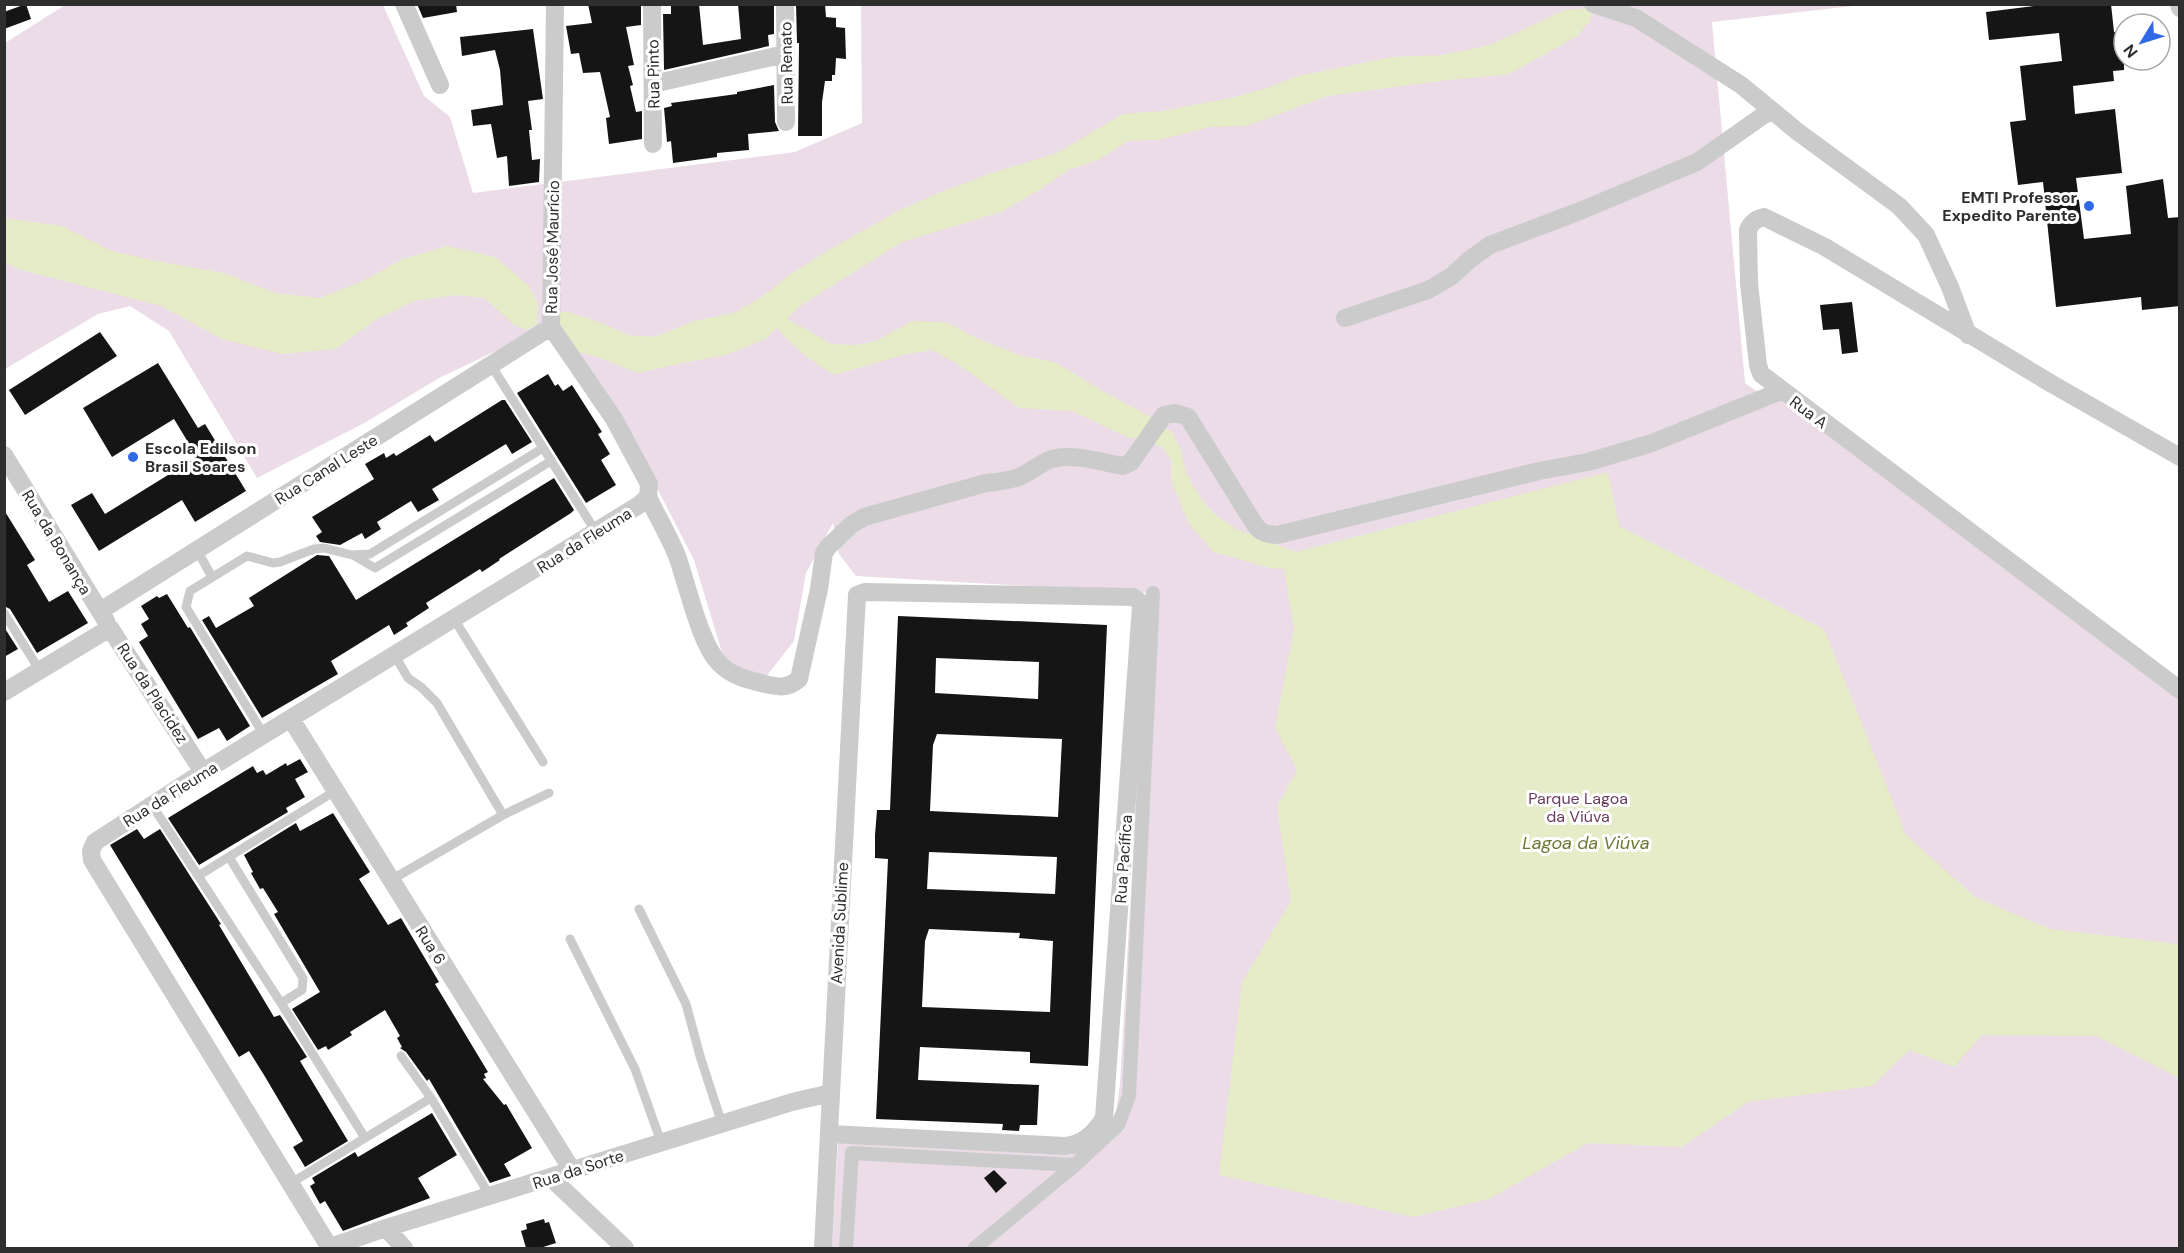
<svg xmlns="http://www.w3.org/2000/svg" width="2184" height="1253" font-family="'DM Sans',sans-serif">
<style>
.green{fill:#ebdce8}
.water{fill:#e6ebc8}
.building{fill:#151515;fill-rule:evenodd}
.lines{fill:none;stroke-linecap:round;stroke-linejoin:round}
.service{stroke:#cbcbcb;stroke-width:9}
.pedestrian{stroke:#cbcbcb;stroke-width:14}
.minor{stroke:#cbcbcb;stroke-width:18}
.poi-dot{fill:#3069e5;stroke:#fff;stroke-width:2}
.labels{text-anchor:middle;stroke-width:6;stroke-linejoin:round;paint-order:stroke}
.street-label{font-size:16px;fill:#2e2e2e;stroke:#fff}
.poi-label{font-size:16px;font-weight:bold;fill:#2e2e2e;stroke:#fff;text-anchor:end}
.park-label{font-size:16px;fill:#6a3b5c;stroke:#fff}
.water-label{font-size:18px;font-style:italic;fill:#6d7733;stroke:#fff}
</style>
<rect width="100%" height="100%" fill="#fff"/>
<path class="green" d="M65 5H383L424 96 450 117 473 193 795 152 862 123 861 5H1862L1712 22 1745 383 1765 397 1781 391 2179 690V1248H832L838 1142 1071 1155 1116 1114 1120 1084 1148 593 856 576 839 554 833 523 806 573 794 641 761 683 723 656 694 560 624 424 549 328 523 338 439 378 366 422 257 478 169 331 130 306 98 314 5 369V43Z"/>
<path class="water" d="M1593 8 1590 21 1576 37 1507 75 1448 80 1328 96 1246 126 1211 127 1158 140 1128 141 1098 160 1068 170 1041 189 1001 212 902 242 800 306 787 319 832 344 856 345 876 341 912 321 946 322 979 339 1022 356 1055 362 1104 392 1151 417 1139 437 1132 439 1072 411 1019 408 959 365 932 350 903 355 834 375C812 361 793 348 777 328L766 339 726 355 673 365 638 373 598 357 567 349 553 312H569L602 323 628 335 654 337 695 321 736 312 763 296 788 276 825 252 900 210 939 193 989 174 1057 153 1123 114 1162 111 1231 98 1264 89 1298 76 1392 57 1442 55 1490 45 1565 10Z
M4 218 62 226 112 251 151 260 224 273 275 293 319 298 361 282 403 259 447 246 495 257 529 286 538 303 537 324 528 330 514 325 485 298 457 295 415 301 377 319 336 349 282 354 222 339 161 306 18 269 5 262Z
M1163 426 1172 432 1181 450 1186 473 1200 497 1213 513 1236 529 1296 552 1608 472 1619 526 1824 629 1906 835 1975 897 2050 929 2179 944 2180 1022 2177 1023 2180 1024 2179 1078 2096 1036 1982 1035 1954 1067 1909 1050 1872 1086 1748 1102 1682 1147 1588 1143 1489 1199 1413 1217 1219 1175 1242 982 1291 901 1277 807 1297 770 1275 728 1294 629 1284 569 1270 568 1213 552 1188 522 1171 480V460L1162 447 1152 444Z"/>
<path class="building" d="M26 4 31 19 4 29V12Z
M417 4H456L457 12 423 18Z
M588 4H641V25L626 27 634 65 628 66 633 85 630 86 636 112 642 111V139L609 144 606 118 610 117 600 72 583 73 579 53 571 54 566 26 592 23Z
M671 4H699L703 45 741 39 738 4H774V34L768 35 769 46 664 70 663 14H671Z
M796 4H825L826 17 836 18V27L845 28 846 59 836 58 835 75H832V81H825L822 102V136H798L799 43H797Z
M2049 4H2111L2114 32 2124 31V70L2113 71 2114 81 2073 86 2075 114 2115 109 2122 173 2076 178 2084 239 2131 234 2126 186 2163 179 2168 218 2180 217V306L2142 310 2141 297 2056 307 2043 182 2018 185 2010 122 2026 120 2020 66 2062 61 2059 33 1989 40 1986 12Z
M533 29 543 99 528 101 532 130H529L532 160 540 159 539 182 509 186 507 156 497 158 491 124 473 126 471 110 503 105 500 70 495 50 462 56 460 37Z
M774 85 775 122 779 131 748 134 749 150 717 153V157L673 163 671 141 667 142 664 108 672 106 671 103 737 94V92Z
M1852 302 1858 352 1842 354 1839 329 1823 330 1820 305Z
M100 332 117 356 25 415 9 390Z
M158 363 198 428 205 424 246 491 195 522 182 500 99 551 71 505 92 493 105 514 197 457 174 419 112 457 83 408Z
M548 374 555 386 558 384 563 391 572 385 602 432 598 434 610 454 601 460 616 485 586 503 517 393Z
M502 400H505L532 442 512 454 506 444 432 489 439 500 418 512 411 501 377 522 381 529 365 539 362 533 340 545 320 542 316 536 322 532 312 517 374 479 365 464 384 453 386 458 394 453 396 456 430 435 435 442Z
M554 478 574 510 571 513 499 559 500 560 482 572 480 569 426 603 429 608 406 623 408 626 394 635 389 625 331 661 338 674 262 718 202 620 209 616 216 628 254 606 249 598 317 555 329 556 356 600Z
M4 510 35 560 27 565 49 602 68 591 88 623 37 653 10 609 4 606Z
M167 594 188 628 190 627 250 726 227 741 219 728 198 739 139 642 148 636 141 624 149 619 141 606 157 596 159 598Z
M898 616 1107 625 1088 1066 1030 1063V1052L920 1047 918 1080 1039 1085 1037 1125H1020L1019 1131 1002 1130 1003 1124 876 1119 888 859 875 858V835L877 810H890ZM936 658 1039 662 1038 699 935 693ZM937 734 1062 739 1058 817 930 811 933 745ZM929 852 1057 857 1055 894 927 889ZM929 929 1020 933 1019 938 1053 941 1050 1012 922 1007 925 941Z
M4 627 18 649 4 657Z
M300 759 308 772 295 779 305 797 286 808 288 812 199 865 168 818 253 766 257 773 263 770 266 775 286 763 287 766Z
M333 813 370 872 359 879 388 925 401 918 439 982 435 984 488 1072 484 1074 486 1078 483 1079 504 1105 506 1104 532 1148 504 1164 511 1176 490 1183 429 1079 427 1081 406 1052 400 1048 402 1047 397 1038 400 1036 385 1010 350 1032 352 1035 328 1050 326 1046 318 1050 292 1009 320 992 274 914 278 912 263 888 260 889 251 873 253 872 244 855 296 823 300 831Z
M137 829 144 839 160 829 221 924 219 925 274 1017 280 1015 307 1057 300 1061 348 1141 305 1167 293 1147 303 1141 264 1075 249 1051 239 1057 110 845Z
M432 1113 457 1155 418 1178 430 1198 343 1231 325 1201 320 1204 310 1186 315 1183 312 1178 355 1152 358 1157Z
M994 1170 1007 1183 996 1193 984 1178Z
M544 1219 545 1223 549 1222 556 1243 540 1248H526L521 1231 527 1229 526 1224Z"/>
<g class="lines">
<path class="service" d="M491 365 596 532
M197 550 212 577
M353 555 375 568 551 461
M4 613 40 671
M454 619 543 762
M395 656 408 678 421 687 437 703 503 815
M264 735 186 607 190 591 247 556 273 563 280 562 314 549 324 548 352 555 370 554 543 448
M152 805 281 1003 365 1138
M229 857 303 978 302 990 281 1003
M198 876 335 791
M391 880 503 815 549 793
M639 909 686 1004 700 1056 722 1124
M570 939 635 1069 661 1142
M401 1056 431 1098 490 1196
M291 1183 431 1098"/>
<path class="pedestrian" d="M846 1248 852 1153 1075 1165
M975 1248 1075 1165 1118 1125 1129 1096 1153 593"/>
<path class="minor" d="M404 4 440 85
M555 4 551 327 614 419 649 484 648 497
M652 4 653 144
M785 4 786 122
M1593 4 1636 18 1741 85 1798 132 1899 206 1926 235 1950 287 1968 335
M2179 4 2180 8
M653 84 785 54
M1345 318 1428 290 1452 276 1469 260 1490 245 1580 211 1697 162 1771 110
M4 455 106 621
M2180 457 2052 384 1825 247 1764 217C1756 219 1751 222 1748 230L1749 283 1758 365 1761 374 2180 690
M648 497C657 516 669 536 677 556 687 583 700 644 719 663 731 676 748 680 765 684 779 687 787 689 799 679L819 589 824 553 828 547 851 525 864 517 986 483C997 482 1008 481 1019 477 1031 472 1040 463 1052 459 1073 453 1101 462 1123 466L1131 462 1164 415 1175 413 1188 417 1255 525C1262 534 1267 534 1277 535L1539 471 1588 462 1652 443 1781 391
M100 611 551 327
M4 692 110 628 203 772
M291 719 572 1170
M551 1178 625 1248
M386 1228 404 1248
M327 1248 386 1228 792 1102 831 1093
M330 1248 92 860 91 851 95 842 203 772 639 505 648 497
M823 1248 857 595 865 592 1133 597 1140 602 1141 606 1104 1118C1095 1133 1083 1145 1065 1146L830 1134"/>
</g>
<g class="poi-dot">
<circle cx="2089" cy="206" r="6"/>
<circle cx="133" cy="457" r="6"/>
</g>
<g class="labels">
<g class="street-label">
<text transform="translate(786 63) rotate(-91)" y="6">Rua Renato</text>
<text transform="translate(653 74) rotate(-91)" y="6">Rua Pinto</text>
<text transform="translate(552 247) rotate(-89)" y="6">Rua José Maurício</text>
<text transform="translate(1809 412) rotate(37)" y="6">Rua A</text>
<text transform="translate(326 469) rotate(-32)" y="6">Rua Canal Leste</text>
<text transform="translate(584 540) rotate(-32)" y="6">Rua da Fleuma</text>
<text transform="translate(57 542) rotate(59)" y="6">Rua da Bonança</text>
<text transform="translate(153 693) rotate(57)" y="6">Rua da Placidez</text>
<text transform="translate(170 794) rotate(-32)" y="6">Rua da Fleuma</text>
<text transform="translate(1123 859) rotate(-86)" y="6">Rua Pacífica</text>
<text transform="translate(839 923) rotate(-87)" y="6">Avenida Sublime</text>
<text transform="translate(431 945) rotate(58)" y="6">Rua 6</text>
<text transform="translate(578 1169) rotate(-18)" y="6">Rua da Sorte</text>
</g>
<g class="poi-label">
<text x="2077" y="203">EMTI Professor<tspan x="2077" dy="18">Expedito Parente</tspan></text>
<text x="145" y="454" text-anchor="start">Escola Edilson<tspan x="145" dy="18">Brasil Soares</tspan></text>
</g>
<g class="park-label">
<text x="1578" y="804">Parque Lagoa<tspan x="1578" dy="18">da Viúva</tspan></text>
</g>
<g class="water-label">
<text x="1586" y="849">Lagoa da Viúva</text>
</g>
</g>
<rect width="2184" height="1253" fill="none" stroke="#2e2e2e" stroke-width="12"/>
<g transform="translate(2142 42) rotate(232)"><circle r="28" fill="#ffffff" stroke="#ababab" stroke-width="1.5"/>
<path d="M0-4.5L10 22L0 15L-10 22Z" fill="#3069e5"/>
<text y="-9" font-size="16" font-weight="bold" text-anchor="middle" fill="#2e2e2e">N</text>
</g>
</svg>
